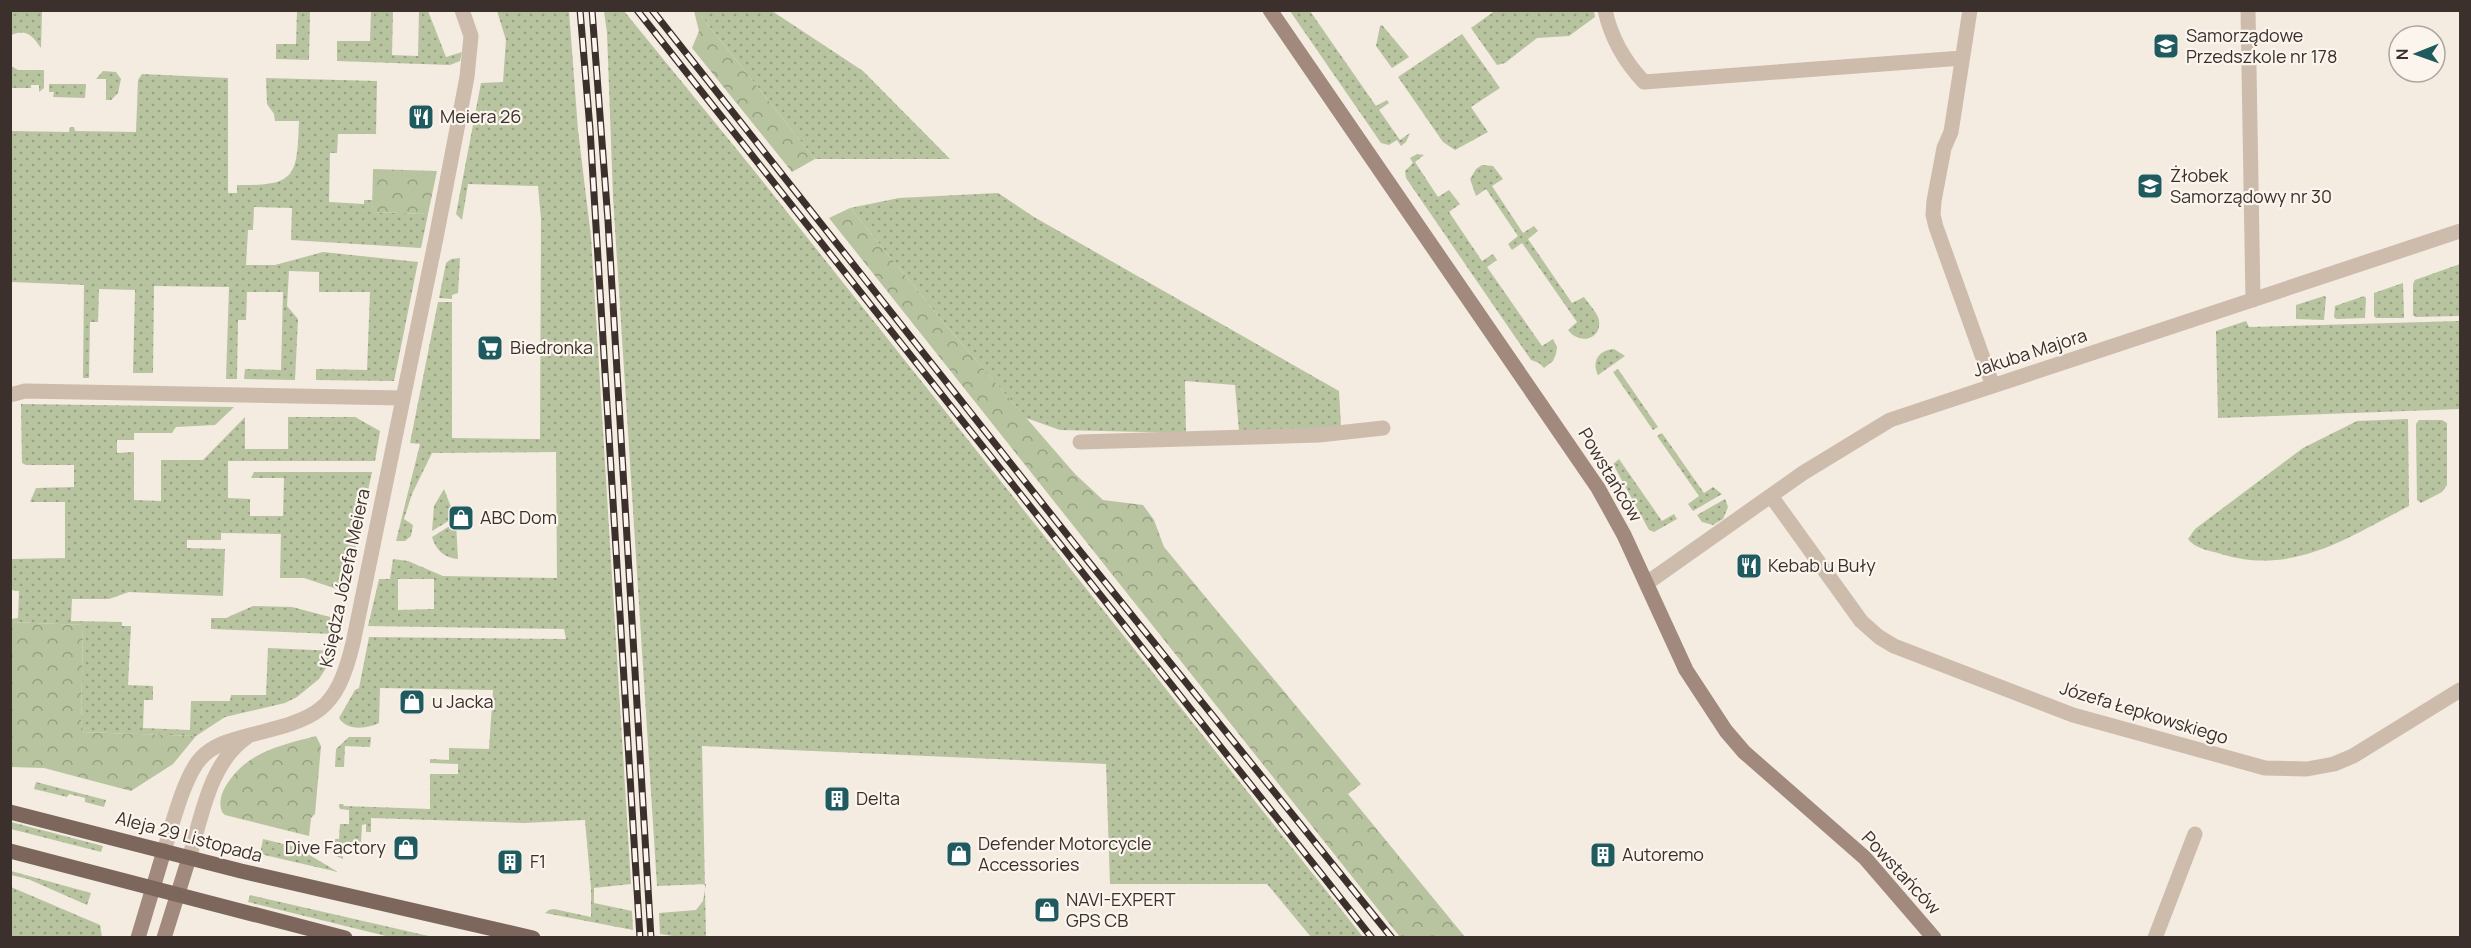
<svg xmlns="http://www.w3.org/2000/svg" width="2471" height="948" font-family="Manrope,sans-serif">
<style>
.grass{fill:url(#grass-dots);fill-rule:evenodd}
.forest{fill:url(#forest-crowns)}
.lines{fill:none;stroke-linecap:round;stroke-linejoin:round}
.street{stroke:#cdbbac;stroke-width:15}
.secondary{stroke:#a18a7d;stroke-width:15}
.primary{stroke:#7d675c;stroke-width:15}
.rail-casing{stroke:#3b302b;stroke-width:7}
.rail{stroke:#fbf5ee;stroke-width:4.5;stroke-dasharray:14;stroke-linecap:butt}
.labels{text-anchor:middle;stroke-width:4.5;stroke-linejoin:round;paint-order:stroke}
.poi-label{font-size:18px;fill:#3b302b;stroke:#fbf5ee;text-anchor:start}
.street-label{font-size:18px;fill:#3b302b;stroke:#fbf5ee}
</style>
<defs>
<pattern id="grass-dots" width="8" height="8" patternUnits="userSpaceOnUse" patternTransform="scale(1.5)"><rect width="8" height="8" fill="#b8c4a0"/><path d="M2 2h.1M6 6h.1" fill="none" stroke="#97a083" stroke-width="1.8" stroke-linecap="round"/></pattern>
<pattern id="forest-crowns" width="20" height="18" patternUnits="userSpaceOnUse" patternTransform="scale(1.5)"><rect width="20" height="18" fill="#b8c4a0"/><path d="M2 6a3 3 0 1 1 6 0M12 15a3 3 0 1 1 6 0" fill="none" stroke="#97a083"/></pattern>
</defs>
<rect width="100%" height="100%" fill="#f4ebe1"/>
<path class="grass" d="M11 10 42 11 41 48C33 36 26 28 11 35Z
M419 10 428 11 446 57 462 52 460 61 450 65 337 61V41H370L371 11H393L392 55 418 56Z
M1496 10 1594 11 1595 17 1569 36 1537 38 1505 63 1497 65 1471 28Z
M297 11H310L309 60 276 59V44H296Z
M497 11H569L578 130 591 237 631 884 594 888V903L632 911 633 930 545 913 549 910 554 909 591 917V888L585 820 524 823 371 818V832H366V824L362 825 361 842 343 843V859L336 856 335 839H339L340 824H349V810L340 809 339 804H343L344 806 430 809V774H458V764L430 763V759L449 760V748L489 749 493 690 380 688 379 723C367 729 347 731 339 718L355 690 359 688 369 637 566 639 564 629 368 626 379 579H390L393 559 408 561 443 576 557 578 556 452 432 453 412 494 404 519 413 525 411 536 405 541H396L420 444 410 443 438 302H452V438L540 439 541 219 538 186 468 184 462 220 456 214 481 83 503 82 506 40ZM398 579H434V609L398 610Z
M604 11H624L752 168 1363 937H1311L1267 884H1110L1106 764 702 746 706 937H679L660 934 659 913 696 910 703 901 706 884 657 886 613 197 607 33Z
M697 11H772L863 71 950 159H815Z
M1290 11H1310L1376 106 1387 100 1389 103 1379 110 1400 140 1410 133 1406 142 1401 146 1397 140 1389 145 1381 143Z
M1382 25 1409 57 1392 68 1376 46 1380 26Z
M1462 34 1500 88 1471 107 1488 132 1455 150 1443 142 1398 77Z
M11 66 18 70H44V88L39 92V85H31V88H11Z
M103 71 116 72 121 79 118 93 111 100H106V79H96Z
M142 74 228 78V193H237V185C296 186 297 177 299 121H275L274 114 267 104 266 78 377 81 376 134H338L337 153H330L329 202 364 204V200H373L372 212 428 214 421 248 291 240 292 208 254 207 253 230H248L246 265H275L323 252 418 262 394 381 316 380V369L367 370 370 292H319V272L289 271 287 306 298 319 295 380 244 379 245 369 281 370 283 292H247L246 320H238L237 379H226L229 287 154 286 153 373H133L135 290 99 289 98 322H90L89 378H83L84 285 11 282V131L69 132 70 127H74L75 131 136 132 138 80Z
M49 84H86L85 98 53 97 54 92H49Z
M1417 154 1424 155 1415 162 1438 197 1449 190 1460 204 1449 212 1482 261 1493 254 1497 260 1487 267 1542 346 1553 339 1557 347 1556 354 1553 361 1544 368 1539 363 1531 360 1406 178 1405 171 1413 163 1410 158Z
M1482 165 1493 166 1503 179 1492 186 1523 233 1534 226 1538 231 1528 239 1572 303 1584 297C1588 303 1595 310 1598 317 1605 337 1581 347 1568 330L1577 322 1522 243 1512 250 1508 244 1518 236 1486 189 1476 196 1470 179 1476 169Z
M998 193 1034 217 1339 391 1341 427 1239 431 1235 385 1185 381 1186 433 1060 430 1026 418 949 329 850 208 899 198Z
M460 258 458 293 452 295V299L439 298 446 263 451 259Z
M2460 264V316L2416 317 2413 315V284L2415 280Z
M2403 283 2404 318H2376L2374 316V293Z
M2324 296 2326 297 2324 320 2296 319V305Z
M2364 296 2366 298 2365 318 2336 319 2334 317 2335 306Z
M2246 321 2249 327 2460 321V409L2218 418 2216 331Z
M1614 349 1625 356 1598 375C1591 361 1599 350 1614 349Z
M1618 369 1658 427 1653 430 1613 372Z
M21 404 234 407 215 425 176 427 172 433H134V440H117V453L134 452V500L161 501V460H203L245 417V449H288V417H355L380 431 375 461H228V498L250 499V516H283L284 478H251L254 472H372L346 592 304 578H280L281 534 221 533V540H187V548L225 549 223 596 129 592 109 599H72L71 621 122 622V626H131L128 685 153 686V700H144L143 728 190 730 191 701H230L231 695H266L268 648 337 651 319 679 297 697 285 703 225 717 196 736 81 732 83 625 11 622V619L18 618 19 591 11 590V559L65 558V502H30L36 488 74 487V465H26L22 463Z
M2408 419 2409 506C2347 538 2293 576 2221 554 2209 550 2195 549 2188 539L2195 529 2303 448 2357 421Z
M2419 420H2442L2447 423V485L2442 492 2421 503 2417 500 2416 424Z
M1662 433 1704 493 1713 487 1722 494 1693 511 1688 504 1699 496 1657 436Z
M1619 459 1662 521 1674 514 1677 519 1654 532 1649 530 1613 464Z
M444 489 455 517 432 531 434 506Z
M1725 499 1728 507 1723 519 1713 525 1702 522 1697 515Z
M456 522 458 559C444 558 436 550 432 537Z
M253 606 292 607 334 618 333 634 211 629V618H226Z
M349 737H371L370 747 345 746 344 767H335L336 749Z
M36 782 106 800 104 807 85 802V798L69 794 67 797 34 789Z
M11 822 103 846 101 852 11 829Z
M263 839 296 847 338 872 260 854Z
M11 871 91 893 87 905 28 879 11 875Z
M11 887 100 925 102 937H11Z
M250 895 433 937H390L248 902Z"/>
<path class="forest" d="M694 11H697L815 159 792 172 692 48 699 31Z
M373 169 437 171 428 214 372 212Z
M850 208 949 329 1075 474 1103 500 1143 505 1154 520 1164 547 1361 784 1348 794 1465 937H1400L829 218Z
M11 622 83 625 81 732 196 736 173 764 131 791 44 768 11 767Z
M316 736 321 746 315 814 311 818 309 836 225 815 222 812C218 801 222 791 229 781 250 751 282 745 316 736Z"/>
<g class="lines">
<path class="street" d="M1605 10C1611 38 1625 62 1644 82L1962 58
M1970 10 1951 132 1944 148 1934 201 1933 215 1936 227 1993 386
M2248 10 2253 300
M10 395 25 391 402 398
M1080 442 1319 435 1383 428
M1771 496 1861 621 1879 637 1894 646 2073 715 2265 768 2307 769 2334 764 2353 756 2460 690
M1647 583 1803 473 1890 420 2460 231
M164 851C172 826 184 776 201 758 214 744 232 740 250 735 317 718 336 713 353 643L436 238 467 77 471 36 462 10
M189 858C202 817 209 763 247 737
M2155 938 2195 834"/>
<path class="secondary" d="M1270 10 1598 488 1624 535 1686 670 1726 731 1744 752 1865 858 1934 938
M138 938 164 851
M164 938 189 858"/>
<path class="primary" d="M10 812 241 871 533 938
M10 851 345 938"/>
<g class="rail-casing">
<path id="rail" d="M580 10 590 129 640 938
M592 10 608 221 651 938
M637 10 1372 938
M652 10 1080 551 1392 938"/>
</g>
<use href="#rail" class="rail"/>
</g>
<defs>
<g id="school-square" transform="scale(1.35)"><rect x="-9" y="-9" width="18" height="18" rx="4" fill="#1f5a5e" stroke="#fbf5ee"/><path d="M0-5L7-2L0 1L-7-2ZM-4 1L0 2.5L4 1V4Q0 6-4 4Z" fill="#fff"/></g>
<g id="restaurant-square" transform="scale(1.35)"><rect x="-9" y="-9" width="18" height="18" rx="4" fill="#1f5a5e" stroke="#fbf5ee"/><path d="M-5-6h1v4h1v-4h1v4h1v-4h1v5L-1.5 .5V6h-2V.5L-5-1ZM5-6V6H3V1.5H1.5Q1.5-4 5-6Z" fill="#fff"/></g>
<g id="supermarket-square" transform="scale(1.35)"><rect x="-9" y="-9" width="18" height="18" rx="4" fill="#1f5a5e" stroke="#fbf5ee"/><path d="M-6-5.5h2.5l.6 2H6L4.5 2H-2.5L-4.4-4H-6ZM-1.5 3.2a1.3 1.3 0 1 0 .1 0ZM3 3.2a1.3 1.3 0 1 0 .1 0Z" fill="#fff"/></g>
<g id="shop-square" transform="scale(1.35)"><rect x="-9" y="-9" width="18" height="18" rx="4" fill="#1f5a5e" stroke="#fbf5ee"/><path d="M-5-2.5h2.3a2.7 3.5 0 0 1 5.4 0H5L5.5 6h-11ZM-1.5-2.5h3a1.5 2.3 0 0 0-3 0Z" fill="#fff"/></g>
<g id="building-square" transform="scale(1.35)"><rect x="-9" y="-9" width="18" height="18" rx="4" fill="#1f5a5e" stroke="#fbf5ee"/><path d="M-4-6H4V6H1V3H-1V6H-4ZM-2.5-4.3h1.7v1.8h-1.7ZM.8-4.3h1.7v1.8H.8ZM-2.5-1h1.7V.8h-1.7ZM.8-1h1.7V.8H.8Z" fill="#fff"/></g>
</defs>
<g fill-rule="evenodd">
<use href="#school-square" x="2166" y="46"/>
<use href="#restaurant-square" x="421" y="117"/>
<use href="#school-square" x="2150" y="186"/>
<use href="#supermarket-square" x="490" y="348"/>
<use href="#shop-square" x="461" y="518"/>
<use href="#restaurant-square" x="1749" y="566"/>
<use href="#shop-square" x="412" y="702"/>
<use href="#building-square" x="837" y="799"/>
<use href="#shop-square" x="406" y="848"/>
<use href="#shop-square" x="959" y="854"/>
<use href="#building-square" x="1603" y="855"/>
<use href="#building-square" x="510" y="862"/>
<use href="#shop-square" x="1047" y="910"/>
</g>
<g class="labels">
<g class="poi-label">
<text x="2186" y="42">Samorządowe<tspan x="2186" dy="21">Przedszkole nr 178</tspan></text>
<text x="440" y="123">Meiera 26</text>
<text x="2170" y="182">Żłobek<tspan x="2170" dy="21">Samorządowy nr 30</tspan></text>
<text x="510" y="354">Biedronka</text>
<text x="480" y="524">ABC Dom</text>
<text x="1768" y="572">Kebab u Buły</text>
<text x="432" y="708">u Jacka</text>
<text x="856" y="805">Delta</text>
<text x="978" y="850">Defender Motorcycle<tspan x="978" dy="21">Accessories</tspan></text>
<text x="386" y="854" text-anchor="end">Dive Factory</text>
<text x="1622" y="861">Autoremo</text>
<text x="530" y="868">F1</text>
<text x="1066" y="906">NAVI-EXPERT<tspan x="1066" dy="21">GPS CB</tspan></text>
</g>
<g class="street-label">
<text transform="translate(2030 353) rotate(-18)" y="6">Jakuba Majora</text>
<text transform="translate(1610 475) rotate(59)" y="6">Powstańców</text>
<text transform="translate(345 578) rotate(-78)" y="6">Księdza Józefa Meiera</text>
<text transform="translate(2144 713) rotate(17)" y="6">Józefa Łepkowskiego</text>
<text transform="translate(189 837) rotate(15)" y="6">Aleja 29 Listopada</text>
<text transform="translate(1901 873) rotate(47)" y="6">Powstańców</text>
</g>
</g>
<rect width="2471" height="948" fill="none" stroke="#3b302b" stroke-width="24"/>
<g transform="translate(2417 54) rotate(269)"><circle r="28" fill="#fbf5ee" stroke="#aea6a0" stroke-width="1.5"/>
<path d="M0-4.5L10 22L0 15L-10 22Z" fill="#1f5a5e"/>
<text y="-9" font-size="16" font-weight="bold" text-anchor="middle" fill="#3b302b">N</text>
</g>
</svg>
